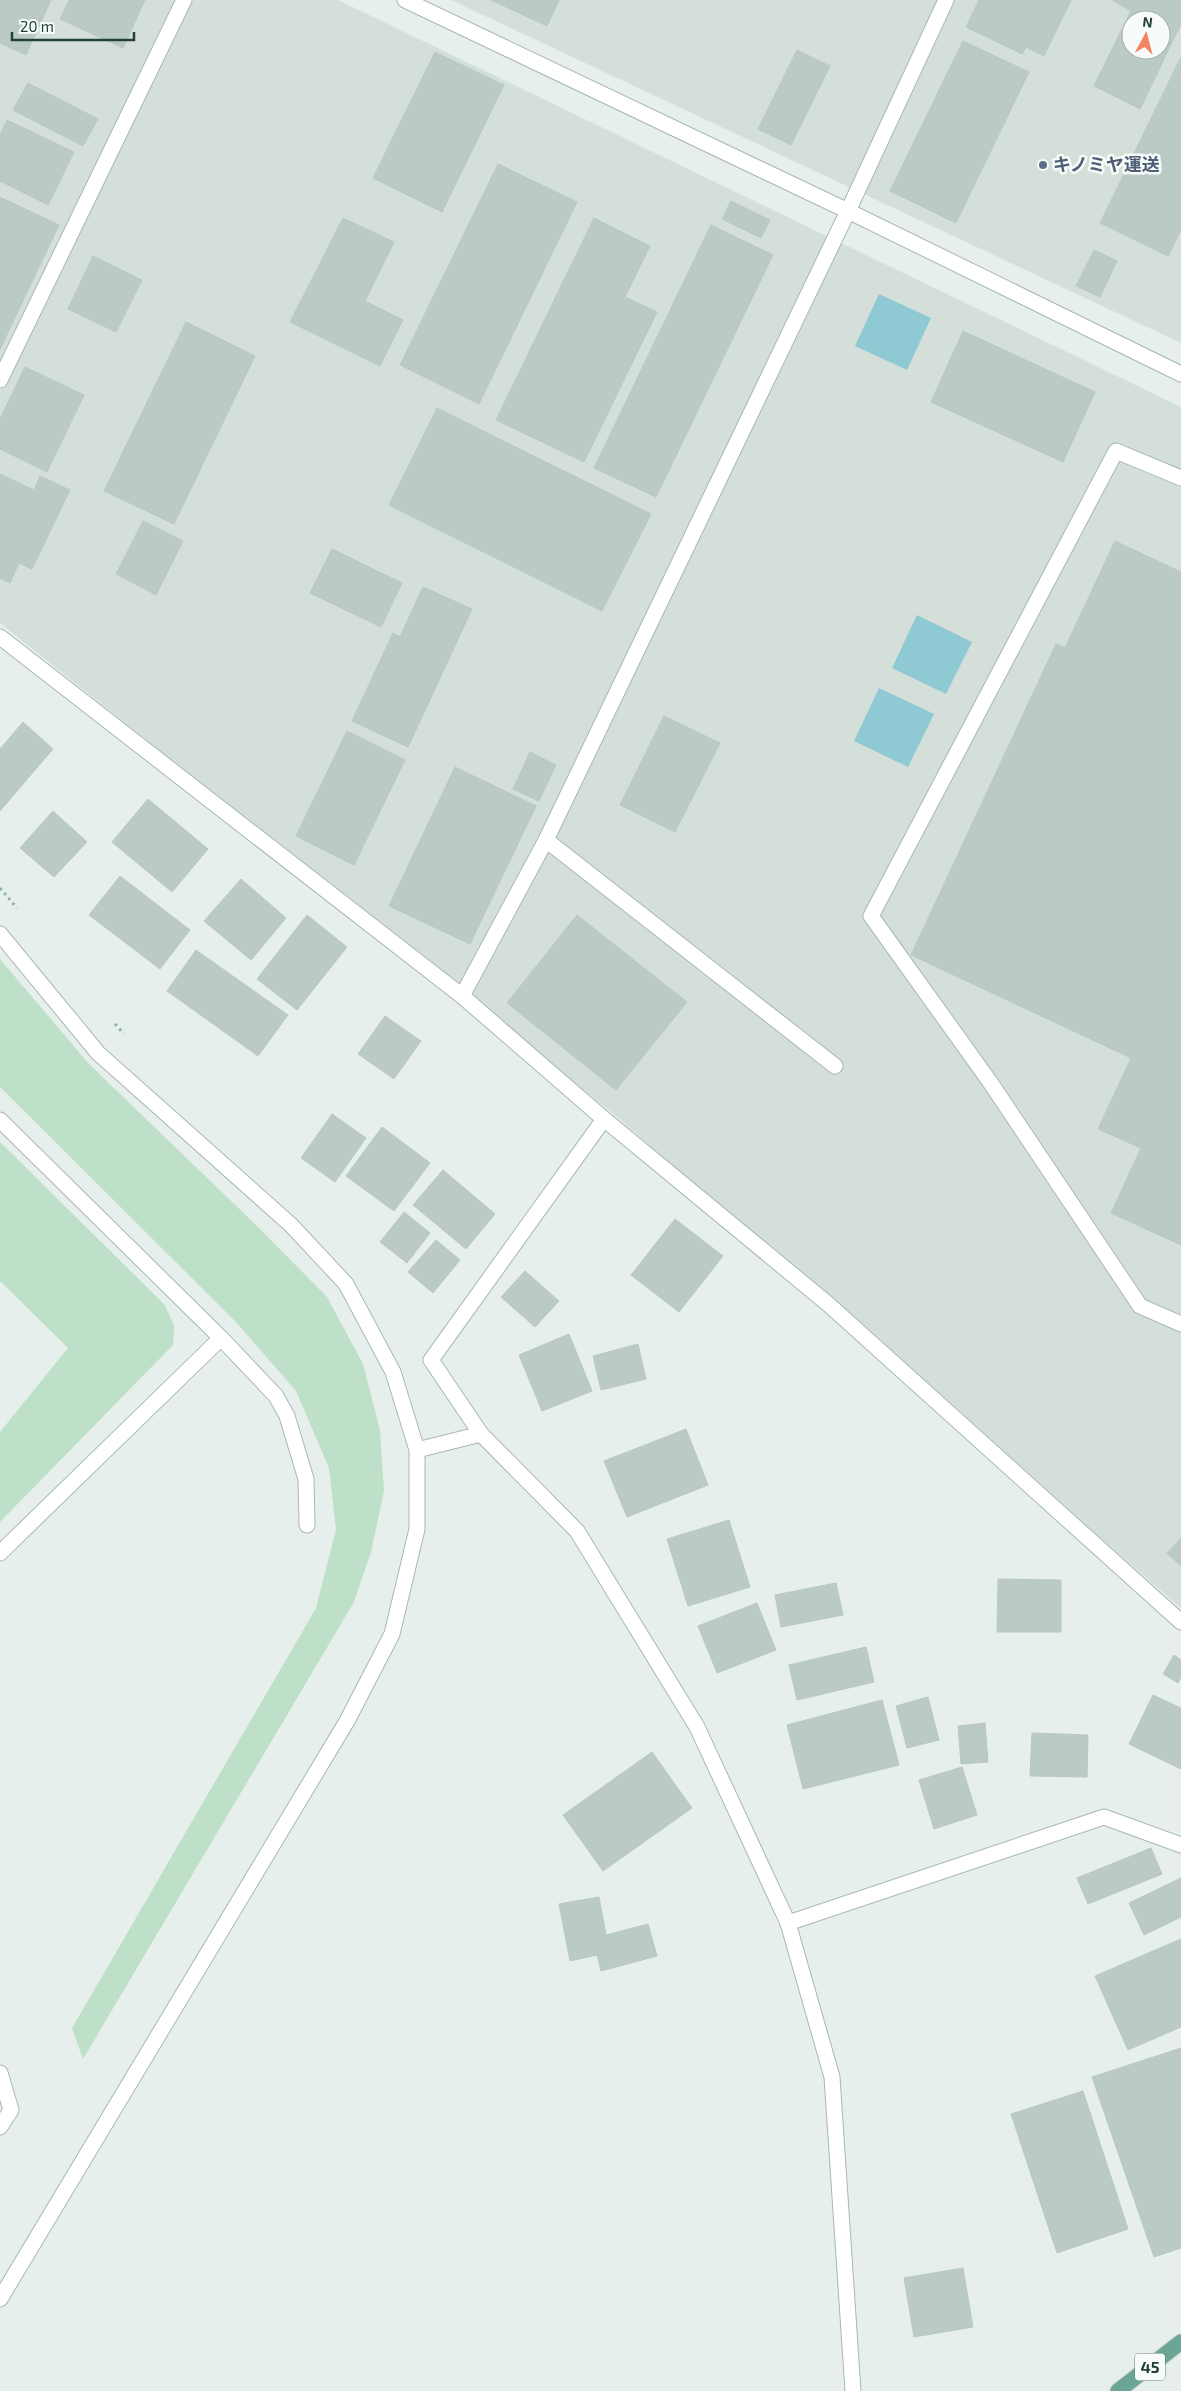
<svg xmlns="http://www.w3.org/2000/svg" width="1181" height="2391" font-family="'Exo 2','Noto Sans JP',sans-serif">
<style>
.built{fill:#d4dfda;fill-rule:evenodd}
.green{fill:#bfe0c8}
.water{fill:#8ec9d4}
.building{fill:#bbcac4;stroke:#b8c9c2;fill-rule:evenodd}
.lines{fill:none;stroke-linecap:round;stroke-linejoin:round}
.service-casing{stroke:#a8b8b2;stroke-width:17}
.minor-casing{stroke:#a8b8b2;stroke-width:17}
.primary-casing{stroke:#c2cac8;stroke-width:17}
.path{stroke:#86b3a5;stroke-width:3;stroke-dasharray:2.5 4;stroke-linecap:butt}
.service{stroke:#fff;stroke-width:15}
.minor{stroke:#fff;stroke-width:15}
.primary{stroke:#6aa596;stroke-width:15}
.service-dot{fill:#5c6f8a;stroke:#f7fbf9;stroke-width:2}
.labels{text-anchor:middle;stroke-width:5;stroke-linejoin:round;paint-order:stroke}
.shield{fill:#f7fbf9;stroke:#637a73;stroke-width:1}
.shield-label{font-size:16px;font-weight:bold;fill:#24423a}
.service-label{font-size:18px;font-weight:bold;fill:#4e5e75;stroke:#f7fbf9;text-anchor:start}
</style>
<rect width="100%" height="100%" fill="#e6efeb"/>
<path class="built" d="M0 0H338L1181 407V1608L610 1111 0 623Z
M451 0H1181V343ZM1131 20H1161V50H1131Z"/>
<path class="green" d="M0 959 89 1064 259 1228 327 1297 363 1364 380 1430 384 1491 371 1552 354 1602 83 2059 72 2028 316 1608 336 1529 329 1468 296 1391 235 1321 0 1087Z
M0 1142 165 1305 174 1326 173 1345 0 1522V1432L68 1348 0 1281Z"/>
<path class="water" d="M879 294 931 318 907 370 855 346Z
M917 615 972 642 946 694 892 668Z
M879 688 934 714 908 767 854 741Z"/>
<path class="building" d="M0 0H51L26 55 0 43Z
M69 0H145L123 48 60 19Z
M491 0H559L547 26Z
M979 0H1071L1044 56 1026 47 1022 54 966 27Z
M1112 0H1181V24L1140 109 1094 86 1131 11ZM1131 20H1161V50H1131Z
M963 41 1029 72 956 223 890 191Z
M797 50 830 66 791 145 758 129Z
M435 52 504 85 442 212 373 178Z
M1181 57V230L1168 256 1100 223Z
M28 83 98 119 83 146 13 110Z
M7 120 74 152 48 205 0 181V135Z
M498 164 577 202 479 404 400 365Z
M0 197 59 225 0 349Z
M731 201 770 220 761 238 722 219Z
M343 218 394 242 365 301 403 320 380 366 290 322Z
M594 218 650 246 625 297 657 312 584 462 496 420Z
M711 225 773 255 656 497 594 468Z
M1094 250 1117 261 1100 297 1076 286Z
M93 256 142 280 116 332 68 309Z
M186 322 255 356 174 524 104 491Z
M963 331 1095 392 1063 462 931 402Z
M25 367 84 395 47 472 0 449V419Z
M437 408 651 514 602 611 389 505Z
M0 474 34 490 40 476 70 490 32 569 19 563 10 583 0 578Z
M143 521 183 541 156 595 116 574Z
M1115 541 1181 572V1245L1111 1213 1141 1148 1098 1129 1131 1058 911 955 1056 644 1065 648Z
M332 549 402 583 381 627 310 593Z
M423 587 472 609 408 747 352 721 393 633 400 637Z
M664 716 720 743 675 832 620 805Z
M23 722 53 749 0 811V749Z
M347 731 405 760 354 865 296 836Z
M530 752 556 765 539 801 513 789Z
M455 767 536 806 470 944 389 906Z
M148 799 208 849 172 892 112 842Z
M53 811 87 842 54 877 20 848Z
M120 876 190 930 160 969 89 915Z
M241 879 286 918 251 960 204 921Z
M307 915 347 947 297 1010 257 979Z
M577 915 687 1002 616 1090 507 1003Z
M196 950 288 1015 258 1056 167 991Z
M385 1016 421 1041 394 1079 358 1054Z
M332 1114 366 1138 335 1182 301 1158Z
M382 1127 430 1163 394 1211 346 1176Z
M443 1170 495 1214 466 1249 413 1205Z
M404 1212 430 1233 407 1263 380 1242Z
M675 1219 723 1256 679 1312 631 1275Z
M436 1240 460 1260 433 1293 408 1272Z
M525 1271 559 1301 535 1327 501 1297Z
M569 1334 592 1391 542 1411 519 1355Z
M638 1344 646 1379 601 1390 593 1356Z
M686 1429 708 1485 627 1517 604 1461Z
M729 1520 750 1587 688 1606 667 1539Z
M1181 1538V1566L1167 1553Z
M998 1579 1061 1580V1632H997Z
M836 1583 843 1615 781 1627 775 1595Z
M757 1603 776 1650 717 1673 698 1626Z
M866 1647 874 1682 797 1700 789 1665Z
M1174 1655 1181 1660V1677L1178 1683 1163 1674Z
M1153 1695 1181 1708V1769L1129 1744Z
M928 1697 939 1740 907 1748 896 1706Z
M882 1700 899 1765 803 1789 787 1725Z
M985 1723 988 1762 961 1764 958 1726Z
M1032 1733 1088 1735 1087 1777 1030 1776Z
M652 1752 692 1808 603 1871 563 1815Z
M962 1767 977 1815 934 1829 919 1780Z
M1151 1848 1162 1874 1088 1904 1077 1878Z
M1181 1878V1917L1144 1935 1129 1903Z
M599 1897 606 1935 648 1924 657 1956 601 1971 597 1955 570 1961 559 1904Z
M1181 1939V2027L1128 2050 1095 1976Z
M1181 2048V2248L1154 2257 1092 2077Z
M1083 2091 1128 2229 1057 2253 1011 2114Z
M963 2268 973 2327 914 2337 904 2278Z"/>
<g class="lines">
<g class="service-casing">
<path id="service" d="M1181 478 1116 451 871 916 990 1082 1140 1306 1181 1324
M546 840 835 1066
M0 1120 221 1338 276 1396 287 1416 306 1479 307 1525
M0 1553 221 1338
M788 1923 1104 1817 1181 1845
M0 2073 11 2110 0 2127"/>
</g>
<g class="minor-casing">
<path id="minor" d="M405 0 848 211 1181 374
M0 380 184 0
M0 637 462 996 604 1119 828 1304 1181 1622
M0 934 98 1053 291 1225 346 1284 393 1372 417 1450V1529L392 1634 347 1721 0 2299
M462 996 546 840 848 211 946 0
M604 1119 431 1360 481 1434 577 1531 697 1727 788 1923 832 2077 853 2391
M417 1450 481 1434"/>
</g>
<g class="primary-casing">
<path id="primary" d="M1118 2391 1181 2342"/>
</g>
<path class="path" d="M0 888 17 908
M115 1024 124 1034"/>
<use href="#service" class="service"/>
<use href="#minor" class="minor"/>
<use href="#primary" class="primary"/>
</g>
<circle class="service-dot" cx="1043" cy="165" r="5"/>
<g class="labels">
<rect class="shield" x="1135" y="2353.5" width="30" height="27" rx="4"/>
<g class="shield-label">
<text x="1150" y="2373">45</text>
</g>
<g class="service-label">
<text x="1053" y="171">キノミヤ運送</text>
</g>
</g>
<g transform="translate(1146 35) rotate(7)"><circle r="24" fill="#f7fbf9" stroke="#a3b1ad"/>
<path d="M0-4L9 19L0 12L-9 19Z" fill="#f4845f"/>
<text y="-8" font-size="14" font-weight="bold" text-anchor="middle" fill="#24423a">N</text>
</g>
<path d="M12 32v8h122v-8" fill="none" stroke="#24423a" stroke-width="2.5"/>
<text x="20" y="32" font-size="15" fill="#24423a" stroke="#f7fbf9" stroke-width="4" paint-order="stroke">20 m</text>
</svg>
